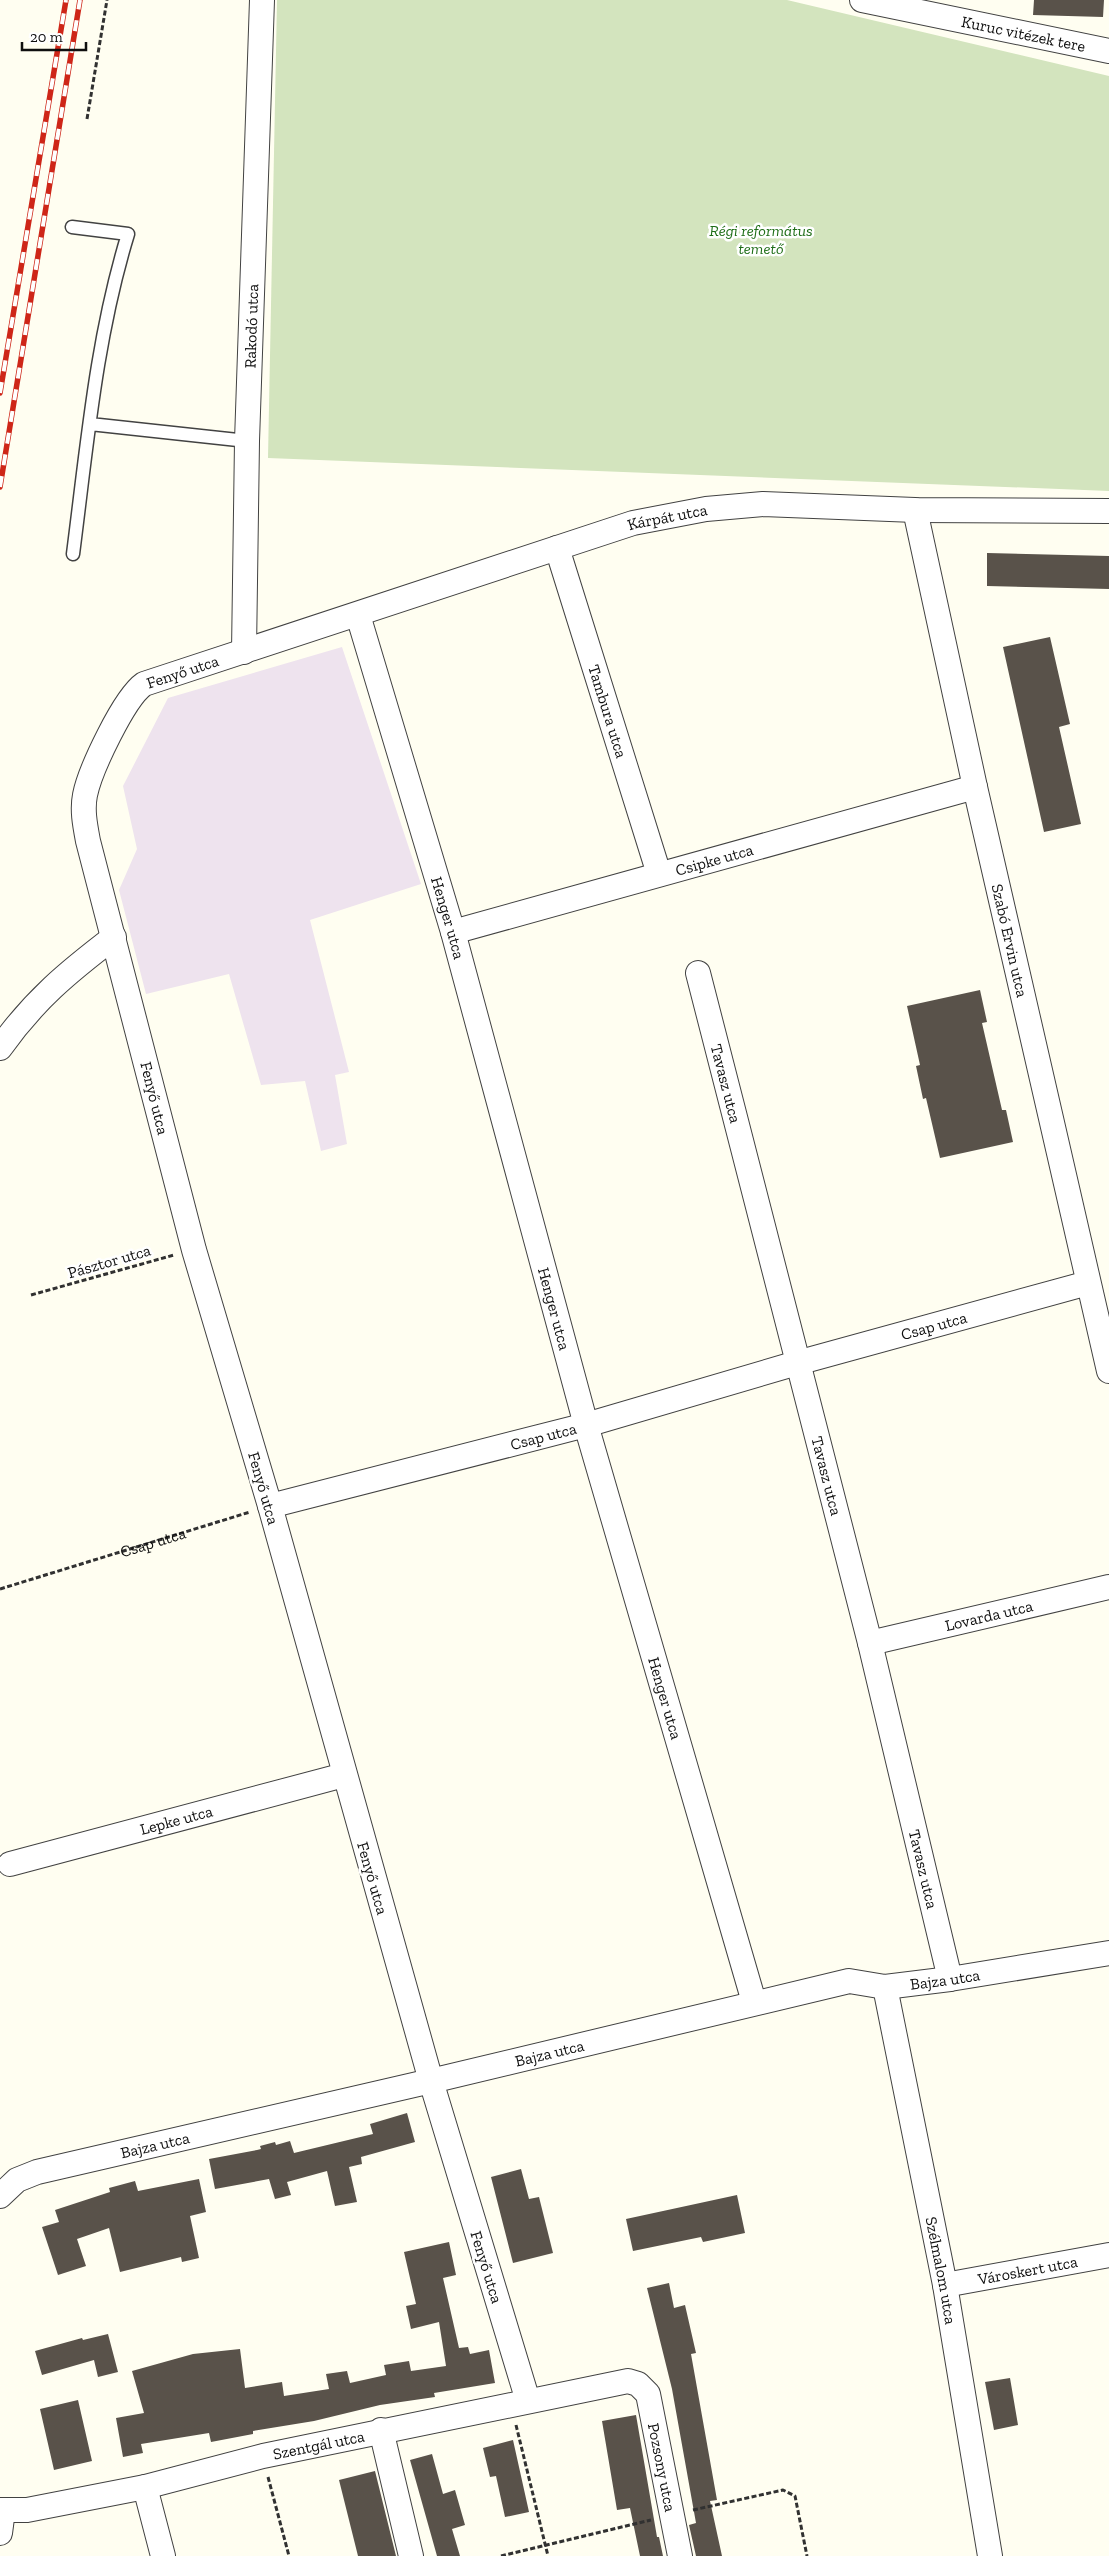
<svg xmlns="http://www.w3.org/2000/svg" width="1109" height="2556" font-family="'Zilla Slab',serif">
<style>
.industrial{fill:#eee3ee}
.cemetery{fill:#d3e4be}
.building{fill:#59524a}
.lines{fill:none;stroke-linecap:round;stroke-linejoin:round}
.lane-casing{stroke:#424242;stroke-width:15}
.street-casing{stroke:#424242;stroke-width:26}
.path{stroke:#313131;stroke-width:3;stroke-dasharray:5 2.5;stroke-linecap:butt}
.lane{stroke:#fff;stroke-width:12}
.street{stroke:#fff;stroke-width:24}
.rail-casing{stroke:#ce2618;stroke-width:5.5}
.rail{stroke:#fff;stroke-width:4;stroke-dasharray:11;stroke-linecap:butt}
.labels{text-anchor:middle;stroke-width:5;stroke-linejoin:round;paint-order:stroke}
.street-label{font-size:16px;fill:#0f0f0f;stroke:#fff}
.park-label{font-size:16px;font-style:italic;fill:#1f6e18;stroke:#fff}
</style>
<rect width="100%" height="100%" fill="#fffef1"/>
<path class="industrial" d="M342 647 421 884 310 920 349 1072 335 1075 347 1144 321 1151 305 1081 261 1085 229 974 146 994 119 890 137 849 123 786 168 698Z"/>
<path class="cemetery" d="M277 0H787L1109 76V491L268 458Z"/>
<path class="building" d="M1034 0H1104L1103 17 1033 15Z
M987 553 1109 556V589L987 586Z
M1050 637 1070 724 1059 727 1081 824 1044 832 1003 647Z
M980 990 987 1022 982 1023 1002 1110H1006L1013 1142 940 1158 926 1098 923 1099 916 1066 920 1065 907 1006Z
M407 2113 415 2142 361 2157 362 2164 349 2167 357 2202 335 2206 327 2171 287 2182 291 2195 275 2199 269 2179 215 2189 209 2159 257 2150 261 2149 260 2146 275 2142 276 2145 290 2141 294 2153 373 2134 370 2124Z
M521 2169 529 2199 539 2197 553 2253 513 2263 491 2177Z
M199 2179 206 2212 190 2216 199 2258 182 2262 181 2257 120 2272 109 2228 77 2239 86 2266 58 2275 42 2227 59 2222 55 2210 110 2192 109 2188 135 2181 138 2191Z
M737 2195 745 2233 703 2242 701 2237 633 2251 626 2219Z
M449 2242 456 2275 443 2278 459 2348 468 2347 470 2354 489 2350 495 2383 434 2393 435 2397 380 2405 314 2421 253 2431V2434L211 2442 209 2433 141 2444 143 2453 123 2457 116 2418 144 2413 132 2371 193 2354 240 2349 245 2388 282 2382 284 2396 329 2389 326 2374 347 2371 350 2383 386 2375 384 2365 409 2361 411 2371 446 2366 439 2322 411 2329 406 2306 416 2304 404 2252Z
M669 2283 674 2308 685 2305 696 2353 691 2354 717 2500 710 2501 722 2556H696L689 2525 696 2523 672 2389 647 2288Z
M108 2334 118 2372 98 2377 94 2360 42 2375 35 2351 82 2338 83 2340Z
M1010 2378 1018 2425 994 2430 985 2382Z
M78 2400 92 2461 54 2470 40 2409Z
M636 2415 657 2537H659L663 2556H640L630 2508 617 2510 602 2421Z
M513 2440 529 2512 505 2517 496 2476 490 2477 483 2448Z
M432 2454 443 2494 455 2490 465 2525 452 2529 460 2556H437L410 2460Z
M375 2471 396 2556H358L339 2480Z"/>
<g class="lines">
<g class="lane-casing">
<path id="lane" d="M72 227 128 234C96 338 87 446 73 554
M90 424 247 441"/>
</g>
<g class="street-casing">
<g id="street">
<path id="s2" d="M862 0 1109 51"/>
<path id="s3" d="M915 510 975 787 1109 1371"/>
<path id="s4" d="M557 548 659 874"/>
<path id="s5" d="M358 615 453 932 586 1425 754 2002"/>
<path id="s6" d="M244 652 247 441 262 0"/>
<path id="s7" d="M453 932 975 787"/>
<path id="s8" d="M698 973 870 1643 950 1979"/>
<path d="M0 1048C34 1000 68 972 114 937"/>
<path id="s9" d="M270 1506 586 1425 797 1363 1088 1283"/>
<path id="s10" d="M870 1643 1109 1587"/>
<path id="s11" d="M10 1864 344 1775"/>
<path id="s12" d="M885 1987 945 2285 990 2556"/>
<path id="s13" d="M0 2196 17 2180 37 2172 431 2081 849 1981 885 1987 950 1979 1109 1953"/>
<path id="s14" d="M945 2285 1109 2255"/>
<path id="s15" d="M528 2401 431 2081 270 1506 194 1250 88 841C85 825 82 810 85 795 90 770 124 698 144 684L633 523 706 509 763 504 915 510 1109 511"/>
<path d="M381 2430 411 2556"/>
<path d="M145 2487 163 2556"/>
<path id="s16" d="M0 2510H27L145 2487 263 2456 628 2381 638 2384 648 2394 680 2556"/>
<path d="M0 2533 3 2510"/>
</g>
</g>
<g class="path">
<path d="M87 119 107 0"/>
<path d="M31 1295 174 1255"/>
<path id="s1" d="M0 1589 250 1512"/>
<path d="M516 2425 548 2556"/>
<path d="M268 2477 289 2556"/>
<path d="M693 2510 783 2490 795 2496 807 2556"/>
<path d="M501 2556 651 2520"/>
</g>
<use href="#lane" class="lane"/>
<use href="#street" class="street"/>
<g class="rail-casing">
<path id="rail" d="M0 393 66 0
M0 487 80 0"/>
</g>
<use href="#rail" class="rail"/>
</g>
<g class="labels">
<g class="street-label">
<text dy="6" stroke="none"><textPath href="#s2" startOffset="165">Kuruc vitézek tere</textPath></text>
<text dy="6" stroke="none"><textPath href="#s6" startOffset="326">Rakodó utca</textPath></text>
<text dy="6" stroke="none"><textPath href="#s15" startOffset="2344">Kárpát utca</textPath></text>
<text dy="6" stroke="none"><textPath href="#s15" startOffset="1835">Fenyő utca</textPath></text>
<text dy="6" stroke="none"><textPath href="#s4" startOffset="171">Tambura utca</textPath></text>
<text dy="6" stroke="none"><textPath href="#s7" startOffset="271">Csipke utca</textPath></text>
<text dy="6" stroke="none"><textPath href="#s5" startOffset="316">Henger utca</textPath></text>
<text dy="6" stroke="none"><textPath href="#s3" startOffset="441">Szabó Ervin utca</textPath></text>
<text dy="6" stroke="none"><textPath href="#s8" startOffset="114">Tavasz utca</textPath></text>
<text transform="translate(155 1098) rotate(76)" y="6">Fenyő utca</text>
<text transform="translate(109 1261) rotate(-16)" y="6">Pásztor utca</text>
<text dy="6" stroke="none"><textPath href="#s5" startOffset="721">Henger utca</textPath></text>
<text dy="6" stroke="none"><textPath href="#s9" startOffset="688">Csap utca</textPath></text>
<text dy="6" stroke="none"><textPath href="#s9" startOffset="282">Csap utca</textPath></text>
<text dy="6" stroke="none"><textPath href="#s8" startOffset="519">Tavasz utca</textPath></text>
<text transform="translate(264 1488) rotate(74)" y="6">Fenyő utca</text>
<text dy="6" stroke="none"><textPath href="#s1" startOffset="160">Csap utca</textPath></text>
<text dy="6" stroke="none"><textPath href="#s10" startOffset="122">Lovarda utca</textPath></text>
<text dy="6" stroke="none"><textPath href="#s5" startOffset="1126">Henger utca</textPath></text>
<text dy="6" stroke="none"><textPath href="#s11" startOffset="172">Lepke utca</textPath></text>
<text dy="6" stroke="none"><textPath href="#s8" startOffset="924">Tavasz utca</textPath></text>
<text transform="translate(373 1878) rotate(74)" y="6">Fenyő utca</text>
<text dy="6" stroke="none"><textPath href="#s13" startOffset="976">Bajza utca</textPath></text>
<text dy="6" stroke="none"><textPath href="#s13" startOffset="571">Bajza utca</textPath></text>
<text dy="6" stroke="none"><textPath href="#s13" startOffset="166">Bajza utca</textPath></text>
<text transform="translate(487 2267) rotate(73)" y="6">Fenyő utca</text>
<text dy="6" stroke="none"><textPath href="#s14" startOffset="84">Városkert utca</textPath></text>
<text dy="6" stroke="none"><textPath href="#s12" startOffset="289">Szélmalom utca</textPath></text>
<text dy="6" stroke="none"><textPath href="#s16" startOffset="326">Szentgál utca</textPath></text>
<text dy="6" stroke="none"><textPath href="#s16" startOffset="741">Pozsony utca</textPath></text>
</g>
<g class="park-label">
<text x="761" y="236">Régi református<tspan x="761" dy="18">temető</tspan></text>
</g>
</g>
<path d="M22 42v8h64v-8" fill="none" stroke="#0f0f0f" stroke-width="2.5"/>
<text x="30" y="42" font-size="15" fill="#0f0f0f" stroke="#ffffff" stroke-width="4" paint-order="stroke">20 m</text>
</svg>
